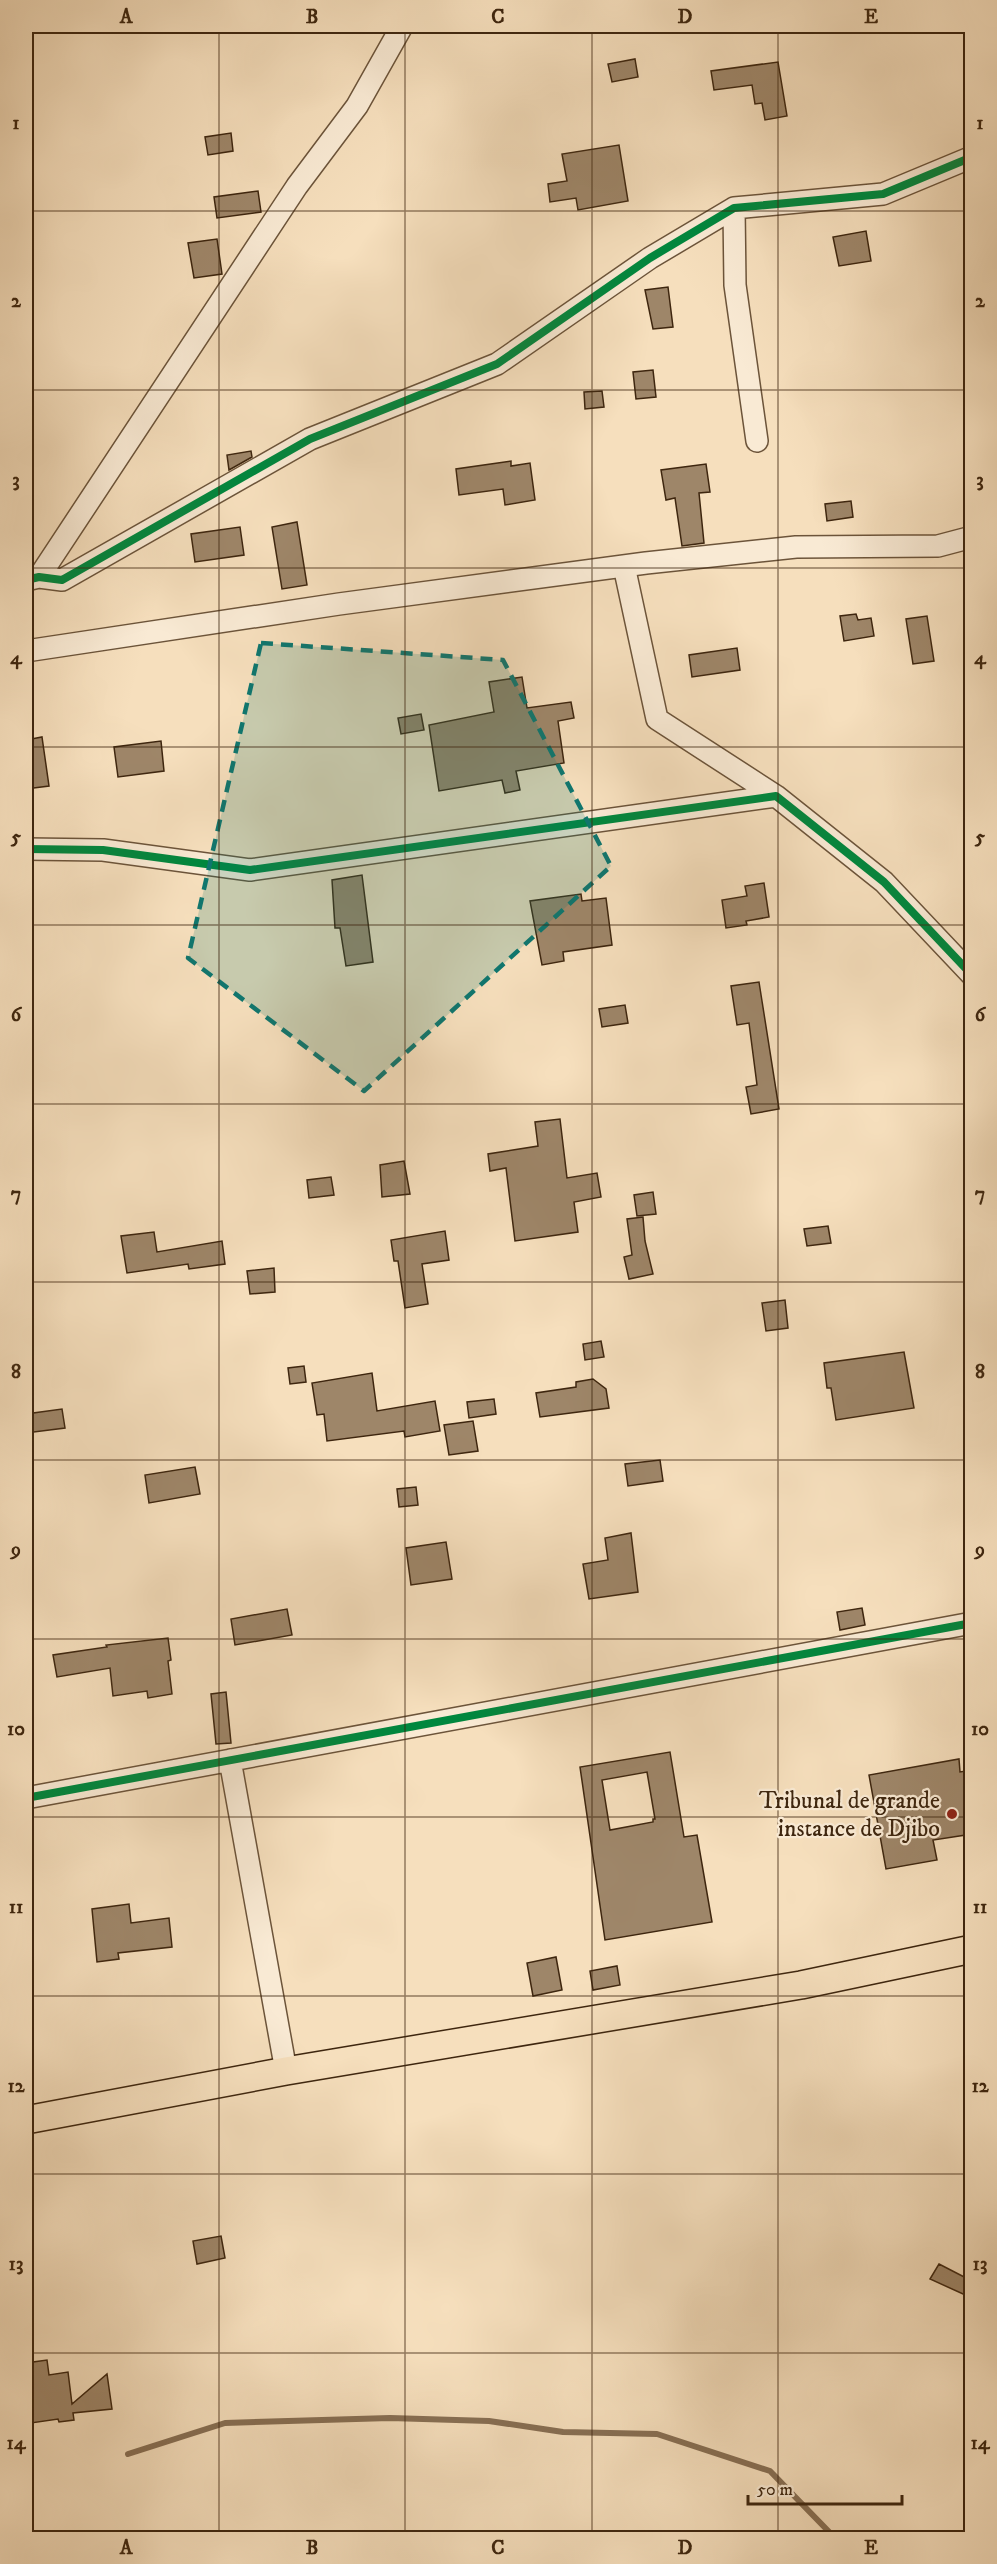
<svg xmlns="http://www.w3.org/2000/svg" width="997" height="2564" font-family="'IM FELL DW Pica',serif">
<style>
.lines{fill:none;stroke-linecap:round;stroke-linejoin:round}
.stream{stroke:#876f54;stroke-width:6}
.building{fill:#9e8669;stroke:#3e260f;stroke-width:1.5;fill-rule:evenodd}
.minor-casing{stroke:#6c543a;stroke-width:24}
.major-casing{stroke:#3e260f;stroke-width:30}
.minor{stroke:#f9ead4;stroke-width:21}
.major{stroke:#f6dfbd;stroke-width:27}
.cycleway-casing{stroke:#f9ead4;stroke-width:11}
.cycleway{stroke:#00873e;stroke-width:8}
.marked{fill:#0f766e;fill-opacity:0.2;stroke:#0f766e;stroke-width:4.5;stroke-dasharray:12 8;stroke-linejoin:round}
.grid{fill:none;stroke:#3e260f;stroke-width:1.5;stroke-opacity:0.55}
.poi-dot{fill:#8f2418;stroke:#f9ead4;stroke-width:2}
.labels{text-anchor:middle;stroke-width:4.5;stroke-linejoin:round;paint-order:stroke}
.poi-label{font-size:24px;fill:#3e260f;stroke:#f9ead4;text-anchor:end}
.neatline{fill:none;stroke:#3e260f;stroke-width:2}
.grid-label{font-size:20px;text-anchor:middle;font-weight:bold;fill:#3e260f}
</style>
<rect width="100%" height="100%" fill="#f6dfbd"/>
<filter id="stains"><feTurbulence type="fractalNoise" baseFrequency=".00333" numOctaves="4"/><feColorMatrix values="0 0 0 0 .2 0 0 0 0 .09 0 0 0 0 .02 0 0 0 .5 -.17"/></filter>
<radialGradient id="worn" r=".72"><stop offset=".6" stop-color="#630" stop-opacity="0"/><stop offset="1" stop-color="#630" stop-opacity=".3"/></radialGradient>
<g class="lines">
<path class="stream" d="M128 2454 225 2423 390 2418 489 2421 563 2432 657 2434 770 2471 835 2538"/>
</g>
<path class="building" d="M635 59 638 77 612 82 608 64Z
M778 62 787 116 765 120 762 103 755 104 752 85 714 90 711 71Z
M231 133 233 151 208 155 205 137Z
M619 145 628 201 578 210 576 198 550 202 548 184 567 181 562 154Z
M258 191 261 212 217 218 214 197Z
M866 231 871 261 839 266 833 237Z
M217 239 222 274 194 278 188 243Z
M668 287 673 327 653 329 645 290Z
M653 370 656 397 636 399 633 372Z
M602 391 604 407 585 409 584 392Z
M251 451 252 457 229 470 227 455Z
M511 461V466L530 463 535 500 505 505 503 489 459 495 456 469Z
M706 464 710 492 699 493 704 543 682 546 675 498 666 500 661 470Z
M851 501 853 517 827 521 825 504Z
M297 522 307 585 282 589 272 527Z
M240 527 244 555 195 562 191 534Z
M856 614 858 620 871 618 874 636 844 641 840 616Z
M927 616 934 661 913 664 906 619Z
M737 648 740 670 692 677 689 655Z
M522 677 527 708 571 702 574 718 558 721 564 763 516 771 520 790 505 793 502 780 439 791 429 725 494 712 489 682Z
M421 714 424 730 401 734 398 718Z
M42 737 49 786 26 789V740Z
M161 741 164 771 118 777 114 747Z
M362 875 373 962 346 966 340 928H335L332 880Z
M764 883 769 917 746 921 747 925 726 928 722 900 747 896 745 886Z
M581 894 582 901 606 898 612 945 563 952 564 961 542 965 530 901Z
M759 982 779 1109 751 1114 746 1087 757 1085 749 1023 737 1025 731 986Z
M625 1005 628 1023 602 1027 599 1009Z
M560 1119 567 1178 597 1173 601 1197 574 1202 578 1232 515 1241 506 1168 490 1171 488 1154 538 1146 535 1122Z
M404 1161 410 1194 382 1197 380 1165Z
M331 1177 334 1195 309 1198 307 1180Z
M653 1192 656 1214 637 1216 634 1195Z
M643 1217 645 1241 653 1274 629 1279 624 1257 632 1255 627 1219Z
M828 1226 831 1243 807 1246 804 1229Z
M445 1231 449 1260 422 1264 428 1304 405 1308 398 1261H394L391 1240Z
M154 1232 157 1252 222 1241 225 1264 189 1269 188 1264 127 1273 121 1236Z
M274 1268 275 1292 250 1294 247 1271Z
M785 1300 788 1328 766 1331 762 1303Z
M601 1341 604 1357 585 1360 583 1344Z
M904 1352 914 1408 836 1420 831 1388H827L824 1363Z
M304 1366 306 1382 290 1384 288 1368Z
M372 1373 377 1411 435 1401 440 1431 405 1437 404 1431 327 1441 324 1414 317 1415 312 1383Z
M593 1379 606 1389 609 1408 540 1417 536 1393 576 1387V1382Z
M494 1399 496 1414 469 1418 467 1402Z
M62 1409 65 1428 26 1433V1414Z
M473 1421 478 1451 449 1455 444 1425Z
M660 1460 663 1481 628 1486 625 1464Z
M195 1467 200 1494 149 1503 145 1475Z
M416 1487 418 1505 399 1507 397 1489Z
M631 1533 638 1592 589 1599 583 1564 608 1560 605 1538Z
M446 1542 452 1579 411 1585 406 1548Z
M862 1608 865 1625 840 1630 837 1612Z
M287 1609 292 1635 235 1645 231 1619Z
M168 1638 171 1660 168 1661 172 1694 148 1698 147 1691 113 1696 110 1668 57 1677 53 1655 107 1647 106 1645Z
M226 1692 231 1743 216 1744 211 1694Z
M670 1752 684 1837 697 1835 712 1922 605 1940 580 1767ZM647 1772 655 1819H653V1822L610 1830 602 1780Z
M959 1759 960 1772 966 1771 968 1783 972 1782V1834L933 1840 937 1860 886 1869 869 1775Z
M129 1904 131 1923 169 1918 172 1947 118 1953 119 1959 97 1962 92 1909Z
M556 1957 562 1990 533 1996 527 1963Z
M617 1966 620 1985 593 1990 590 1971Z
M221 2236 225 2258 197 2264 193 2241Z
M939 2264 972 2281V2298L930 2279Z
M47 2360 49 2375 68 2372 72 2404 107 2374 112 2409 73 2413 74 2420 59 2422 58 2419 31 2423 26 2363Z"/>
<g class="lines">
<g class="minor-casing">
<path id="minor" d="M734 208 735 285 757 441
M624 566 657 719 776 796
M39 577 297 186 357 106 402 26
M26 580 39 577 62 580 310 439 497 364 650 258 734 208 883 194 972 157
M26 651 339 604 646 563 796 547 938 546 972 537
M26 849 103 850 250 870 776 796 884 882 972 975
M230 1760 286 2071
M26 1798 972 1623"/>
</g>
<g class="major-casing">
<path id="major" d="M26 2120 286 2071 801 1985 972 1949"/>
</g>
<use href="#minor" class="minor"/>
<use href="#major" class="major"/>
<g class="cycleway-casing">
<path id="cycleway" d="M26 580 39 577 62 580 310 439 497 364 650 258 734 208 883 194 972 157
M26 849 103 850 250 870 776 796 884 882 972 975
M26 1798 972 1623"/>
</g>
<use href="#cycleway" class="cycleway"/>
</g>
<path class="marked" d="M261 643 503 660 611 866 364 1091 188 958Z"/>
<path class="grid" d="M219 26V2538M405 26V2538M592 26V2538M778 26V2538M26 211H972M26 390H972M26 568H972M26 747H972M26 925H972M26 1104H972M26 1282H972M26 1460H972M26 1639H972M26 1817H972M26 1996H972M26 2174H972M26 2353H972"/>
<circle class="poi-dot" cx="952" cy="1814" r="6"/>
<g class="labels">
<g class="poi-label">
<text x="940" y="1808">Tribunal de grande<tspan x="940" dy="28">instance de Djibo</tspan></text>
</g>
</g>
<rect width="997" height="2564" fill="none" stroke="#f6dfbd" stroke-width="66"/>
<path d="M748 2495v9h154v-9" fill="none" stroke="#3e260f" stroke-width="3"/>
<text x="757" y="2495" font-size="18" fill="#3e260f" stroke="#f9ead4" stroke-width="4.5" paint-order="stroke">50 m</text>
<rect x="33" y="33" width="931" height="2498" class="neatline"/>
<g class="grid-label">
<text x="126" y="23">A</text>
<text x="312" y="23">B</text>
<text x="498" y="23">C</text>
<text x="685" y="23">D</text>
<text x="871" y="23">E</text>
<text x="16" y="129">1</text>
<text x="980" y="129">1</text>
<text x="16" y="307">2</text>
<text x="980" y="307">2</text>
<text x="16" y="486">3</text>
<text x="980" y="486">3</text>
<text x="16" y="664">4</text>
<text x="980" y="664">4</text>
<text x="16" y="843">5</text>
<text x="980" y="843">5</text>
<text x="16" y="1021">6</text>
<text x="980" y="1021">6</text>
<text x="16" y="1200">7</text>
<text x="980" y="1200">7</text>
<text x="16" y="1378">8</text>
<text x="980" y="1378">8</text>
<text x="16" y="1556">9</text>
<text x="980" y="1556">9</text>
<text x="16" y="1735">10</text>
<text x="980" y="1735">10</text>
<text x="16" y="1913">11</text>
<text x="980" y="1913">11</text>
<text x="16" y="2092">12</text>
<text x="980" y="2092">12</text>
<text x="16" y="2270">13</text>
<text x="980" y="2270">13</text>
<text x="16" y="2449">14</text>
<text x="980" y="2449">14</text>
<text x="126" y="2554">A</text>
<text x="312" y="2554">B</text>
<text x="498" y="2554">C</text>
<text x="685" y="2554">D</text>
<text x="871" y="2554">E</text>
</g>
<rect width="100%" height="100%" filter="url(#stains)"/>
<rect width="100%" height="100%" fill="url(#worn)"/>
</svg>
